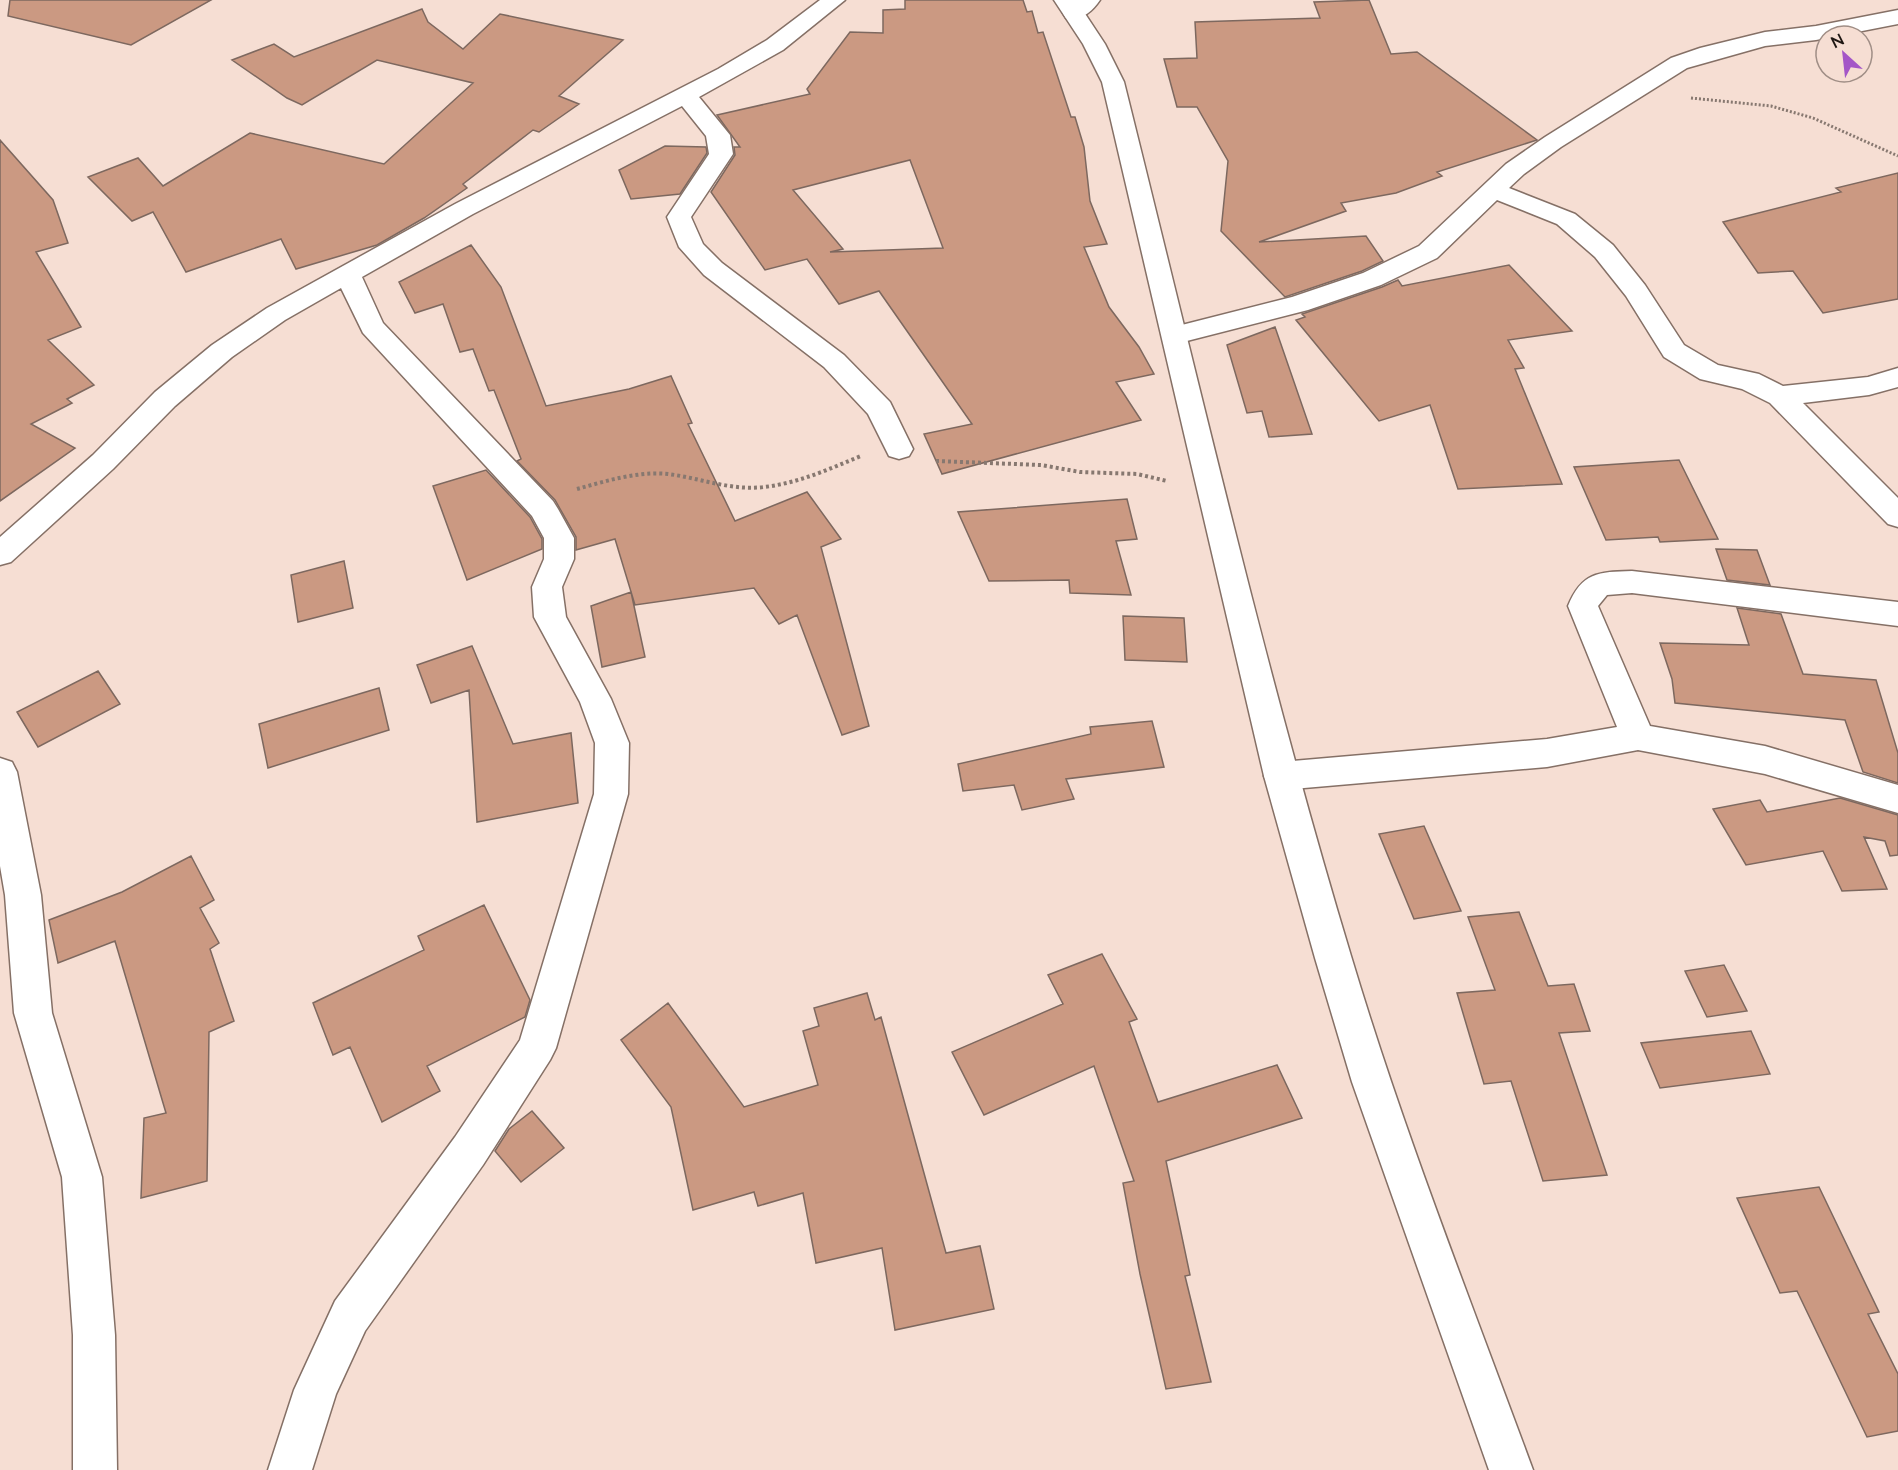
<svg xmlns="http://www.w3.org/2000/svg" width="1898" height="1470" font-family="Lato,sans-serif">
<style>
.building{fill:#cb9982;stroke:#7d685f;stroke-width:1.5;fill-rule:evenodd}
.lines{fill:none;stroke-linecap:round;stroke-linejoin:round}
.minor-casing{stroke:#857066;stroke-width:3}
.tertiary-casing{stroke:#857066;stroke-width:3}
.path-far1{stroke:#877870;stroke-width:3;stroke-dasharray:2 2;stroke-linecap:butt}
.path{stroke:#877870;stroke-width:4;stroke-dasharray:3 3;stroke-linecap:butt}
.minor{fill:#fff;fill-rule:evenodd}
.tertiary{fill:#fff;fill-rule:evenodd}
</style>
<rect width="100%" height="100%" fill="#f6ded3"/>
<path class="building" d="M10 0H211L131 45 8 16Z
M905 0H1023L1027 12 1032 11 1038 33 1043 32 1071 117H1075L1084 147 1090 201 1107 244 1084 247 1109 307 1139 347 1154 374 1116 382 1141 420 942 474 924 434 972 424 879 291 839 304 807 259 765 270 711 192 735 155 734 147H740L717 115 810 94 807 89 850 32 883 33V10L905 9ZM910 160 943 248 830 252 843 249 793 190Z
M1369 0 1391 54 1417 52 1537 140 1437 172 1442 176 1396 193 1341 203 1346 211 1259 242 1366 236 1383 261 1362 271 1285 297 1221 231 1228 161 1197 107H1177L1164 59 1197 58 1195 22 1320 18 1314 2Z
M422 9 428 22 463 49 500 14 623 40 559 96 579 104 539 132 533 130 463 184 467 188 424 218 377 245 296 269 281 239 186 272 153 212 132 221 88 177 138 158 163 186 250 133 384 164 473 83 377 60 302 105 287 98 232 60 274 44 294 57Z
M0 140 53 200 68 243 36 252 81 327 48 340 94 385 67 399 72 403 31 424 75 448 0 501Z
M665 146 706 147 707 153 680 194 631 199 619 170Z
M1898 173V299L1823 313 1793 271 1758 273 1723 222 1841 192 1836 188Z
M471 245 501 287 546 406 629 389 671 376 692 423 688 424 735 521 807 492 841 539 821 547 869 726 842 735 797 615 779 624 754 588 635 605 615 539 576 550V537L555 500 517 461 521 459 494 390 489 391 473 349 460 352 443 304 415 313 399 282Z
M1509 265 1572 331 1508 340 1524 368 1515 369 1562 484 1458 489 1430 405 1379 421 1296 320 1305 317 1302 314 1382 287 1398 280 1402 286Z
M1275 327 1312 434 1269 437 1262 411 1247 413 1227 345Z
M1679 460 1718 539 1660 542 1658 537 1606 540 1574 467Z
M486 470 530 517 542 539V549L467 580 433 486Z
M1127 499 1137 539 1116 541 1131 595 1070 593 1069 580 989 581 958 512Z
M1716 549 1757 550 1770 585 1727 580Z
M344 561 353 608 298 622 291 575Z
M631 592 645 657 602 667 591 606Z
M1737 608 1781 614 1803 674 1876 680 1898 753V783L1863 772 1845 720 1675 703 1672 679 1660 643 1749 645Z
M1123 616 1184 618 1187 662 1125 660Z
M472 646 513 744 571 733 578 803 477 822 469 690 431 703 417 665Z
M98 671 120 704 38 747 17 712Z
M379 688 389 730 268 768 259 724Z
M1152 721 1164 767 1066 779 1074 799 1022 810 1014 785 963 791 958 764 1091 734 1090 727Z
M1840 798 1898 815V855L1890 856 1885 841 1864 837 1887 889 1842 891 1823 851 1746 865 1713 809 1760 800 1767 812Z
M1424 826 1461 911 1414 919 1379 834Z
M191 856 214 900 200 908 219 943 210 949 234 1021 209 1032 207 1181 141 1198 144 1118 166 1113 115 941 58 963 49 920 122 892Z
M484 905 530 1000 525 1017 427 1066 440 1091 382 1122 350 1047 333 1055 313 1003 424 950 418 936Z
M1519 912 1548 986 1574 984 1590 1031 1559 1033 1607 1175 1543 1181 1511 1081 1484 1084 1457 993 1495 990 1468 917Z
M1102 954 1137 1019 1129 1022 1158 1102 1277 1065 1302 1118 1166 1161 1190 1275 1185 1276 1211 1382 1166 1389 1140 1274 1123 1183 1134 1181 1094 1066 984 1115 952 1052 1063 1004 1048 975Z
M1724 965 1747 1011 1707 1017 1685 971Z
M867 993 875 1020 881 1017 946 1253 980 1246 994 1309 895 1330 882 1248 816 1263 803 1193 758 1206 754 1192 693 1210 671 1107 621 1040 668 1003 744 1107 818 1085 803 1031 819 1026 814 1008Z
M1751 1031 1770 1074 1660 1088 1641 1043Z
M532 1111 564 1148 521 1182 495 1151 509 1129Z
M1819 1187 1879 1312 1868 1314 1898 1374V1431L1867 1437 1797 1291 1780 1293 1737 1198Z"/>
<g class="lines">
<g class="minor-casing">
<path id="minor" d="M820 0H845L783 50 699 97 730 135 733 154 691 217 703 244 722 263 844 355 890 402 913 449 909 456 899 459 889 456 868 414 824 367 704 275 679 247 667 217 709 154 706 136 682 106 473 214 362 277 383 323 553 501 558 509 574 538V559L562 587 566 617 611 699 629 743 628 794 556 1048 550 1060 483 1165 365 1331 336 1394 312 1470H268L294 1390 335 1301 455 1137 520 1040 594 794 595 743 580 702 534 617 532 587 544 559V538L532 516 363 333 341 288 285 320 232 357 175 406 113 469 11 562 0 565V537L93 455 155 392 212 345 267 308 455 204 718 69 767 40Z
M1076 0H1100C1092 12 1081 21 1066 18L1063 13Z
M1898 10V24L1816 40 1765 46 1687 68 1561 147 1524 174 1509 188 1575 214 1613 245 1645 285 1684 345 1718 365 1759 374 1783 386 1868 377 1898 368V387L1869 395 1803 403 1898 498V527L1888 524 1770 403 1742 389 1700 379 1664 357 1626 296 1595 257 1557 224 1497 200 1437 258 1381 285 1308 310 1175 344 1166 341 1162 335 1166 329 1292 297 1363 273 1419 246 1506 164 1545 137 1671 58 1700 48 1765 32 1816 26Z
M1632 571 1898 602V626L1632 593 1607 595 1598 606 1650 726 1765 746 1898 785V813L1765 774 1638 750 1547 767 1281 790 1269 786 1264 776 1269 766 1281 762 1547 739 1617 727 1568 606C1582 572 1598 572 1632 571Z
M0 758 12 762 17 772 41 895 52 1013 102 1177 115 1335 117 1470H73V1335L62 1177 14 1013 5 895 0 866Z"/>
</g>
<g class="tertiary-casing">
<path id="tertiary" d="M1054 0H1076L1105 44 1124 82C1197 374 1264 668 1351 956 1403 1130 1470 1299 1533 1470H1489L1352 1082 1315 958 1264 776 1102 82 1083 44Z"/>
</g>
<path class="path-far1" d="M1691 98 1771 106 1813 118 1898 156"/>
<path class="path" d="M936 461 1041 465 1080 472 1137 474 1167 481
M577 489C606 481 638 471 668 474 700 478 731 491 764 487 799 483 829 469 861 456"/>
<use href="#minor" class="minor"/>
<use href="#tertiary" class="tertiary"/>
</g>
<g transform="translate(1844 54) rotate(333)"><circle r="28" fill="#f6ded3" stroke="#a08e86" stroke-width="1.5"/>
<path d="M0-4.5L10 22L0 15L-10 22Z" fill="#a456c7"/>
<text y="-9" font-size="16" font-weight="bold" text-anchor="middle" fill="#1e1612">N</text>
</g>
</svg>
